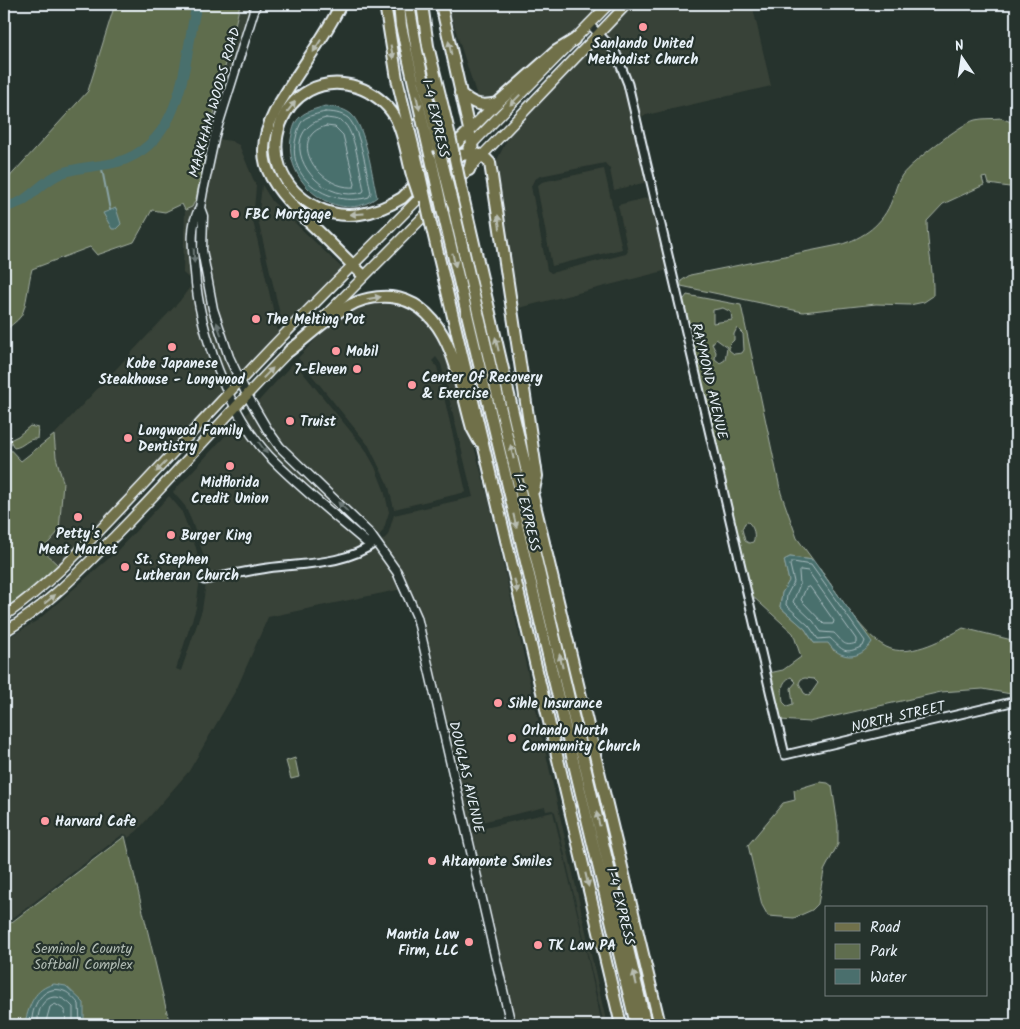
<svg xmlns="http://www.w3.org/2000/svg" width="1020" height="1029" font-family="Kalam,sans-serif">
<style>
.built{fill:#394238}
.green{fill:#5f6d4e;stroke:#a4afa3;fill-rule:evenodd}
.water{fill:#4a6f6d;stroke:#89a3a5}
.lines{fill:none;stroke-linecap:round;stroke-linejoin:round}
.shore{stroke:#a9bdc0;stroke-width:1}
.stream{stroke:#89a3a5;stroke-width:2}
.river{stroke:#4a6f6d;stroke-width:10}
.tertiary-casing{stroke:#e8f1f8;stroke-width:11}
.secondary-casing{stroke:#e8f1f8;stroke-width:11}
.primary-casing{stroke:#e8f1f8;stroke-width:12}
.motorway-casing{stroke:#e8f1f8;stroke-width:14}
.tertiary{stroke:#26332d;stroke-width:7}
.secondary{stroke:#26332d;stroke-width:8}
.primary{stroke:#70704a;stroke-width:9}
.motorway{stroke:#70704a;stroke-width:10}
.motorway-bridge-casing{stroke:#e8f1f8;stroke-width:14;stroke-linecap:butt}
.motorway-bridge{stroke:#70704a;stroke-width:10}
.oneway{fill:#b8bdb2}
.oneway2{fill:#6a7674}
.poi-dot{fill:#ff9aa2;stroke:#26332d;stroke-width:2}
.labels{text-anchor:middle;stroke-width:4.5;stroke-linejoin:round;paint-order:stroke}
.poi-label{font-size:14px;font-weight:bold;fill:#e8f1f8;stroke:#26332d;text-anchor:start}
.street-label{font-size:14px;fill:#e8f1f8;stroke:#26332d}
.park-label{font-size:14px;fill:#b1bcb4;stroke:#26332d}
</style>
<rect width="100%" height="100%" fill="#26332d"/>
<filter id="ink" filterUnits="userSpaceOnUse"><feTurbulence type="fractalNoise" baseFrequency=".02" numOctaves="2"/><feDisplacementMap in="SourceGraphic" scale="10" xChannelSelector="R" yChannelSelector="G"/><feConvolveMatrix kernelMatrix="1 2 1 2 8 2 1 2 1" color-interpolation-filters="sRGB"/></filter>
<g filter="url(#ink)">
<path class="built" d="M240 4H253L212 135 195 205 193 282 183 273 185 210 192 207 209 132 217 108Z
M447 4H602L566 42 496 99 479 102Z
M632 4H752L771 86 638 117 622 58 612 42 603 33Z
M599 37 613 53 625 85 647 182 614 190 610 169 605 163 540 176 534 180 531 186 547 270 551 273 626 254 628 251 618 205 650 197 668 270 515 309 503 204 494 166 509 136Z
M217 139 231 141 239 145 256 186 253 221 279 336 241 375 216 309 205 250 204 199Z
M604 169 622 249 552 266 537 186 542 182Z
M262 185 272 201 343 269 284 331 258 220Z
M198 220 199 250 237 380 230 387 218 360 200 293 196 247Z
M193 283 226 392 60 567 42 550 59 531 63 482 56 457 54 435 179 302Z
M381 300 404 302 427 316 457 385 489 501 607 1025H604L555 812 552 810 546 811 545 807 469 825 424 635 410 588H407L379 544 388 535 394 515 473 497 441 364 436 357 432 361 437 367 466 492 394 509 389 487 369 446 298 358 336 318 348 309Z
M294 362 365 449 375 467 384 490 389 512 383 531 376 539 371 531 332 492 282 445 255 405Z
M251 409 265 431 370 539 305 487 272 455 244 416Z
M240 420 262 452 367 545 341 556 266 565 207 577 205 559 192 522 185 506 173 492Z
M169 496 181 510 196 548 201 570 196 608 176 669 181 671 202 610 206 583 267 572 342 562 362 556 375 547 394 573 402 589 268 617 237 688 189 771 137 831 128 838 127 835 123 834 4 925V640L38 620 115 553Z
M553 812 587 955 602 1025H516L472 831Z"/>
<path class="green" d="M115 4H240C225 69 208 134 196 199L192 207 185 210 182 204 165 212 152 210 134 242 97 255 90 247 32 269C28 283 27 306 21 316 17 322 9 326 4 332V183L88 91Z
M1001 118 1016 124V188L989 184 987 177 982 178 984 185 943 204 927 221C927 247 934 271 933 296L924 302 910 305 876 304 803 312 681 286V281L690 275 839 245C864 238 883 224 892 200 895 192 897 182 902 175 911 163 960 124 975 120 983 118 993 119 1001 118Z
M687 295 741 305 781 493 797 538 813 560 790 557 784 560 789 581 782 593 780 607 805 629 814 643 828 642 834 651 866 634 819 568C836 590 864 640 891 649 913 656 944 639 963 628L1016 641V698L1012 699 1011 694 983 689 941 692 809 722 780 720 769 673 783 670 801 657 793 633 751 595 682 302ZM723 308 731 312 732 320 713 323V310ZM737 328 743 334 744 350 742 353 734 354 729 350V345L734 340V334ZM716 339 727 347 725 360 720 363 715 359 716 352 712 344ZM748 522C754 527 756 536 753 542L749 543 745 541 742 529 745 523ZM791 677 796 682 791 688 793 704 787 706 783 702C782 692 780 682 791 677ZM805 678 814 679 818 683 809 696 804 693 799 683 801 679Z
M30 426 38 428 37 439C27 438 24 447 14 448L10 440 18 436Z
M54 435 56 457 63 482 59 531 42 550 60 567 4 612V443L21 461Z
M295 758 299 777 291 779 286 761Z
M820 782 828 783 832 786 838 825V844L824 871 818 904 812 910 794 918 768 916 762 905 748 845 783 803 795 800 794 790Z
M125 836 170 1025H4V928Z"/>
<path class="water" d="M325 106C334 107 343 108 351 114 366 127 372 176 377 197 340 227 280 183 292 134 293 129 295 121 300 117 306 111 316 109 325 106Z
M116 208 121 224 116 229H112L103 213Z
M790 557 813 560 872 642C860 661 840 660 828 643H814L805 629 780 607 782 593 789 581 784 560Z
M54 984 66 986 84 1003V1025H28L25 1022C30 1004 34 989 54 984Z"/>
<g class="lines">
<path class="shore" d="M325 112C333 112 341 113 348 118 361 130 367 175 371 193L369 197C332 208 285 180 296 138 297 132 299 125 303 120 309 115 318 114 325 112Z
M326 118C333 119 340 119 345 124 356 136 360 173 364 190L363 192C313 207 270 131 326 118Z
M326 126 335 127 343 135 355 184 354 187C319 190 285 137 326 126Z
M793 562 811 565 865 641 863 646C844 655 844 651 830 638L818 639 809 626 786 605 787 595 794 582 790 565Z
M801 570 808 571 856 639V643C843 648 842 640 834 633L821 632 813 621 793 602 800 584 799 572Z
M810 587 834 621 833 624H824L801 600 806 588Z
M32 1025C30 1008 43 983 64 991 70 993 75 1000 79 1004L80 1025
M38 1025C36 1001 54 986 73 1007V1025
M45 1025 50 1007 55 1004 65 1010 66 1025"/>
<path class="stream" d="M101 164 110 210"/>
<path class="river" d="M4 208C9 206 16 204 22 201 36 192 46 179 62 173 80 166 100 167 118 162 186 142 183 59 197 4"/>
<g class="tertiary-casing">
<path id="tertiary" d="M589 24 615 51 628 84 785 755 1016 701
M204 580C225 576 247 571 268 568 304 563 344 565 375 543"/>
</g>
<g class="secondary-casing">
<path id="secondary" d="M256 4 215 135 203 191 200 208 203 216 202 250 213 309 229 357 247 395 267 429 280 447 370 534 397 572 417 617 511 1025
M200 208C189 224 193 253 195 272 199 331 228 412 269 456 299 487 333 514 366 542L375 543"/>
</g>
<g class="primary-casing">
<path id="primary" d="M468 148 609 4
M318 323 431 209 627 4
M4 616C49 585 85 546 123 506 163 464 202 421 242 379 312 303 388 232 459 157
M4 632C47 606 81 570 116 535 177 473 233 407 294 346"/>
</g>
<g class="motorway-casing">
<path id="motorway" d="M341 4C326 35 305 62 287 91 246 154 263 178 312 225 329 241 346 259 363 275
M385 4 397 79 419 170
M399 4 401 26 431 159
M409 4 417 51 439 149
M422 4 428 46 450 136
M441 4 472 143 473 154 469 170
M460 93C473 104 480 107 497 103
M461 155C474 153 481 152 490 163L537 476 534 490
M412 175C407 157 404 134 395 117 387 103 372 92 357 87 283 64 241 168 316 207 344 222 376 214 402 198L495 105 556 51 574 40
M462 192 521 447 660 1025
M452 202 646 1025
M443 213 636 1025
M431 224 621 1025
M289 351C308 337 326 318 347 307 360 299 377 296 391 297 451 304 458 381 472 428L479 441"/>
</g>
<use href="#tertiary" class="tertiary"/>
<use href="#secondary" class="secondary"/>
<use href="#primary" class="primary"/>
<use href="#motorway" class="motorway"/>
<g class="motorway-bridge-casing">
<path id="motorway-bridge" d="M450 136 462 192
M439 149 452 202
M431 159 443 213
M419 170 431 224
M412 175 419 196"/>
</g>
<use href="#motorway-bridge" class="motorway-bridge"/>
</g>
<defs><path id="oneway-solid" d="M-6-.8H1V-3.2L6.5 0L1 3.2V.8H-6Z" transform="scale(1.25)"/></defs>
<g class="oneway">
<use href="#oneway-solid" transform="translate(317 46) rotate(122)"/>
<use href="#oneway-solid" transform="translate(450 48) rotate(-102)"/>
<use href="#oneway-solid" transform="translate(392 52) rotate(79)"/>
<use href="#oneway-solid" transform="translate(515 100) rotate(134)"/>
<use href="#oneway-solid" transform="translate(418 103) rotate(77)"/>
<use href="#oneway-solid" transform="translate(291 107) rotate(-52)"/>
<use href="#oneway-solid" transform="translate(357 214) rotate(177)"/>
<use href="#oneway-solid" transform="translate(499 222) rotate(-98)"/>
<use href="#oneway-solid" transform="translate(454 260) rotate(77)"/>
<use href="#oneway-solid" transform="translate(374 298) rotate(-9)"/>
<use href="#oneway-solid" transform="translate(497 344) rotate(-103)"/>
<use href="#oneway-solid" transform="translate(268 373) rotate(-46)"/>
<use href="#oneway-solid" transform="translate(512 452) rotate(-103)"/>
<use href="#oneway-solid" transform="translate(161 467) rotate(134)"/>
<use href="#oneway-solid" transform="translate(515 521) rotate(77)"/>
<use href="#oneway-solid" transform="translate(516 586) rotate(77)"/>
<use href="#oneway-solid" transform="translate(50 599) rotate(-40)"/>
<use href="#oneway-solid" transform="translate(561 661) rotate(-103)"/>
<use href="#oneway-solid" transform="translate(598 819) rotate(-103)"/>
<use href="#oneway-solid" transform="translate(587 880) rotate(77)"/>
<use href="#oneway-solid" transform="translate(635 978) rotate(-103)"/>
</g>
<g class="oneway2">
<use href="#oneway-solid" transform="translate(194 256) rotate(88)"/>
<use href="#oneway-solid" transform="translate(219 329) rotate(-109)"/>
<use href="#oneway-solid" transform="translate(263 448) rotate(53)"/>
<use href="#oneway-solid" transform="translate(343 507) rotate(-135)"/>
</g>
</g>
<g class="poi-dot">
<circle cx="643" cy="27" r="5"/>
<circle cx="235" cy="214" r="5"/>
<circle cx="256" cy="319" r="5"/>
<circle cx="172" cy="347" r="5"/>
<circle cx="336" cy="351" r="5"/>
<circle cx="357" cy="369" r="5"/>
<circle cx="412" cy="385" r="5"/>
<circle cx="290" cy="421" r="5"/>
<circle cx="128" cy="438" r="5"/>
<circle cx="230" cy="466" r="5"/>
<circle cx="78" cy="517" r="5"/>
<circle cx="171" cy="535" r="5"/>
<circle cx="125" cy="567" r="5"/>
<circle cx="498" cy="703" r="5"/>
<circle cx="512" cy="738" r="5"/>
<circle cx="45" cy="821" r="5"/>
<circle cx="432" cy="861" r="5"/>
<circle cx="469" cy="942" r="5"/>
<circle cx="538" cy="945" r="5"/>
</g>
<g class="labels">
<g class="poi-label">
<text x="643" y="48" text-anchor="middle">Sanlando United<tspan x="643" dy="16">Methodist Church</tspan></text>
<text x="245" y="219">FBC Mortgage</text>
<text x="266" y="324">The Melting Pot</text>
<text x="346" y="356">Mobil</text>
<text x="172" y="368" text-anchor="middle">Kobe Japanese<tspan x="172" dy="16">Steakhouse - Longwood</tspan></text>
<text x="347" y="374" text-anchor="end">7-Eleven</text>
<text x="422" y="382">Center Of Recovery<tspan x="422" dy="16">&amp; Exercise</tspan></text>
<text x="300" y="426">Truist</text>
<text x="138" y="435">Longwood Family<tspan x="138" dy="16">Dentistry</tspan></text>
<text x="230" y="487" text-anchor="middle">Midflorida<tspan x="230" dy="16">Credit Union</tspan></text>
<text x="78" y="538" text-anchor="middle">Petty's<tspan x="78" dy="16">Meat Market</tspan></text>
<text x="181" y="540">Burger King</text>
<text x="135" y="564">St. Stephen<tspan x="135" dy="16">Lutheran Church</tspan></text>
<text x="508" y="708">Sihle Insurance</text>
<text x="522" y="735">Orlando North<tspan x="522" dy="16">Community Church</tspan></text>
<text x="55" y="826">Harvard Cafe</text>
<text x="442" y="866">Altamonte Smiles</text>
<text x="459" y="939" text-anchor="end">Mantia Law<tspan x="459" dy="16">Firm, LLC</tspan></text>
<text x="548" y="950">TK Law PA</text>
</g>
<g class="street-label">
<text transform="translate(214 102) rotate(-74)" y="5">MARKHAM WOODS ROAD</text>
<text transform="translate(436 118) rotate(77)" y="5">I-4 EXPRESS</text>
<text transform="translate(710 381) rotate(77)" y="5">RAYMOND AVENUE</text>
<text transform="translate(527 512) rotate(77)" y="5">I-4 EXPRESS</text>
<text transform="translate(898 716) rotate(-13)" y="5">NORTH STREET</text>
<text transform="translate(467 777) rotate(77)" y="5">DOUGLAS AVENUE</text>
<text transform="translate(621 906) rotate(76)" y="5">I-4 EXPRESS</text>
</g>
<g class="park-label">
<text x="83" y="953">Seminole County<tspan x="83" dy="16">Softball Complex</tspan></text>
</g>
</g>
<rect width="1020" height="1029" fill="none" stroke="#26332d" stroke-width="20"/>
<rect x="10" y="10" width="1000" height="1009" fill="none" stroke="#e8f1f8" stroke-width="2" filter="url(#ink)"/>
<rect x="825" y="906" width="162" height="90" fill="#26332d" stroke="#747f7e"/>
<rect x="835" y="923" width="25" height="8" fill="#70704a" stroke="#747f7e"/>
<text x="870" y="932" font-size="15" fill="#e8f1f8">Road</text>
<rect x="835" y="944" width="25" height="15" fill="#5f6d4e" stroke="#747f7e"/>
<text x="870" y="956" font-size="15" fill="#e8f1f8">Park</text>
<rect x="835" y="969" width="25" height="15" fill="#4a6f6d" stroke="#747f7e"/>
<text x="870" y="982" font-size="15" fill="#e8f1f8">Water</text>
<g transform="translate(962 58) rotate(347)" stroke="#26332d" stroke-width="4" paint-order="stroke">
<path d="M0-4L9 19L0 12L-9 19Z" fill="#e8f1f8"/>
<text y="-8" font-size="14" font-weight="bold" text-anchor="middle" fill="#e8f1f8">N</text>
</g>
</svg>
